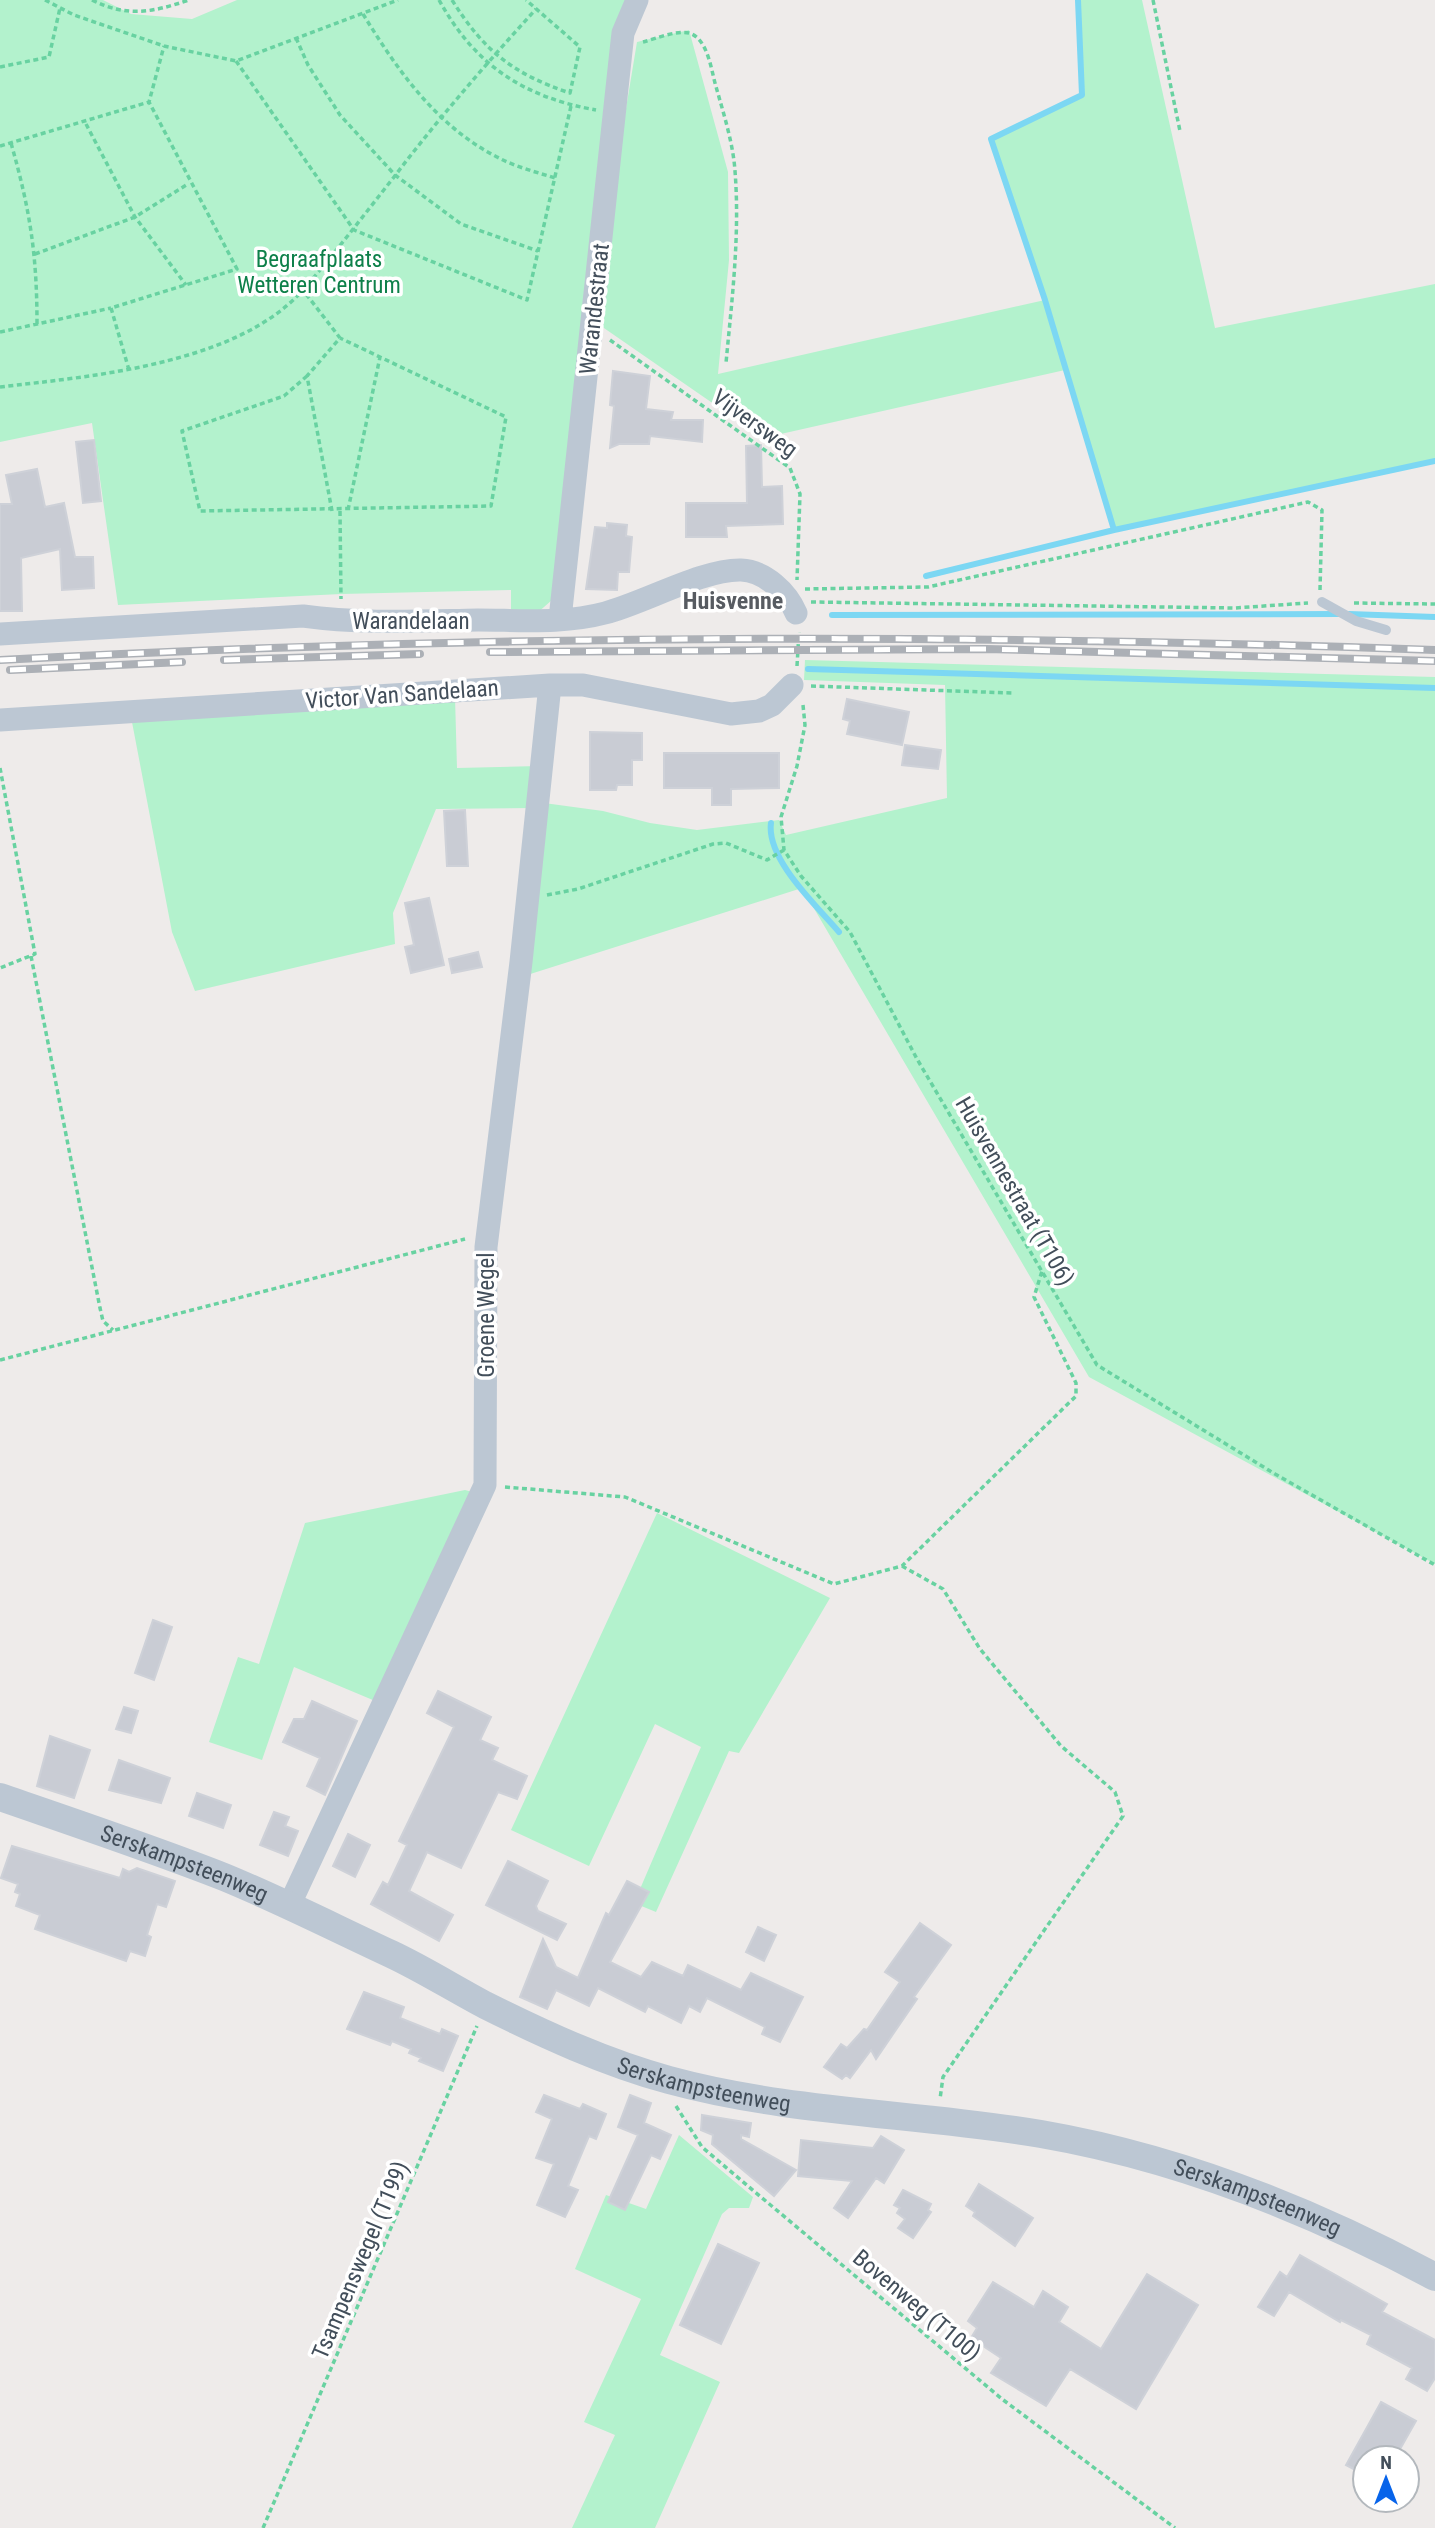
<svg xmlns="http://www.w3.org/2000/svg" width="1435" height="2528" font-family="'Roboto Condensed',sans-serif">
<style>
.green{fill:#b3f2cd}
.lines{fill:none;stroke-linecap:round;stroke-linejoin:round}
.stream{stroke:#7cd7f3;stroke-width:6}
.building{fill:#c9ccd4;stroke:#ced1d8;stroke-width:2}
.path{stroke:#68d2a1;stroke-width:3.5;stroke-dasharray:5 3.5;stroke-linecap:butt}
.service{stroke:#bcc7d3;stroke-width:10}
.minor{stroke:#bcc7d3;stroke-width:23}
.tertiary{stroke:#bcc7d3;stroke-width:28}
.rail-casing{stroke:#acb0b6;stroke-width:8}
.rail{stroke:#fff;stroke-width:5;stroke-dasharray:16;stroke-linecap:butt}
.labels{text-anchor:middle;stroke-width:7;stroke-linejoin:round;paint-order:stroke}
.park-label{font-size:23px;fill:#0e804a;stroke:#fff}
.street-label{font-size:23px;fill:#424e5a;stroke:#fff}
.neighbourhood-label{font-size:24px;font-weight:bold;fill:#575b61;stroke:#fff}
</style>
<rect width="100%" height="100%" fill="#eeebea"/>
<path class="green" d="M0 0H103L131 14 192 19 237 0H634L552 600 536 614H511V590L341 594 118 605 92 423 0 442Z
M1078 0H1142L1215 328 1435 284V461L1114 530 1065 370 763 438 601 326 608 217 637 42 689 30 728 172 729 260 718 374 1045 300 991 139 1082 95Z
M805 660 1435 677V1564L1089 1377 802 888 524 976 544 803 603 811 650 823 697 830 779 820 786 835 947 798 945 685 804 680Z
M455 697 457 768 539 766 533 808 436 809 393 913 395 944 195 991 172 932 132 722Z
M465 1490 476 1493 380 1703 294 1667 262 1760 209 1742 238 1657 259 1664 305 1523Z
M657 1513 830 1598 739 1753 729 1751 656 1912 634 1903 701 1747 655 1724 589 1866 511 1830Z
M679 2135 753 2197 749 2208H729L722 2214 660 2355 720 2382 655 2528H572L615 2435 584 2422 641 2299 575 2269 606 2195 646 2209Z"/>
<g class="lines">
<path class="stream" d="M1078 0 1082 95 991 139 1045 300 1114 530 1435 461
M926 576 1114 530
M1349 614 1435 617
M832 615 1339 614
M808 669 1435 688
M771 823C766 859 817 906 839 932"/>
</g>
<path class="building" d="M613 371 650 376 646 409 673 412 671 420H703L702 442 650 436 649 444H619L610 448 614 406 610 405Z
M94 440 101 501 83 503 76 442Z
M761 445 762 487 782 486 783 524 726 526 727 537H686V503H747L746 446Z
M37 469 45 507 64 503 75 557H93L94 588 62 590 60 549 21 558 22 611H0V504H12L6 475Z
M607 523 627 525 626 536 632 537 629 572H618L617 590 586 589 595 527 607 528Z
M847 699 909 712 902 745 847 734 850 721 843 719Z
M590 732 642 733V760H632V785H617L616 790H590Z
M905 745 941 750 938 769 902 765Z
M664 753H779V788L731 789V805H712V788H664Z
M465 810 468 866H447L444 811Z
M429 898 444 965 411 973 405 947 414 945 405 903Z
M478 952 482 967 452 973 449 959Z
M153 1620 172 1627 154 1680 135 1673Z
M438 1691 491 1717 480 1740 498 1748 492 1760 527 1776 517 1799 498 1792 461 1868 427 1852 409 1891 453 1915 439 1941 371 1904 383 1882 388 1885 407 1845 399 1841 454 1727 427 1713Z
M312 1701 357 1721 325 1795 307 1786 320 1758 283 1742 294 1719H304Z
M124 1707 138 1711 131 1733 116 1729Z
M50 1736 90 1750 74 1798 37 1786Z
M119 1760 170 1778 161 1803 109 1790Z
M197 1793 231 1805 223 1828 189 1816Z
M274 1812 289 1817 285 1826 298 1831 288 1856 260 1845Z
M348 1834 370 1845 355 1877 333 1866Z
M12 1846 120 1878 123 1869 129 1872 137 1868 175 1881 166 1907 157 1904 147 1935 151 1937 145 1956 130 1951 126 1961 35 1929 40 1915 16 1906 20 1894 15 1892 18 1884 1 1878Z
M508 1861 548 1881 536 1906 538 1911 566 1924 557 1940 486 1905Z
M627 1881 649 1892 610 1962 641 1977 652 1962 683 1976 688 1965 741 1990 751 1973 803 1997 780 2042 762 2034 765 2027 707 1998 700 2012 689 2006 681 2023 648 2006 645 2012 598 1988 589 2006 556 1990 547 2009 520 1997 543 1939 556 1967 578 1978 606 1913 609 1915Z
M920 1923 951 1945 914 1997 917 1999 876 2059 871 2050 850 2078 846 2075 842 2079 824 2067 841 2044 847 2048 864 2029 867 2030 900 1982 885 1972Z
M758 1927 776 1935 764 1961 746 1952Z
M364 1992 404 2007 400 2018 440 2034 442 2029 458 2036 443 2071 419 2061 421 2058 409 2053 411 2049 392 2041 390 2045 347 2029Z
M544 2095 580 2109 583 2104 606 2114 596 2139 589 2136 568 2186 578 2190 565 2217 537 2205 554 2164 536 2158 552 2119 536 2112Z
M630 2095 651 2103 644 2123 671 2135 660 2159 651 2155 625 2210 608 2202 638 2135 618 2127Z
M702 2115 751 2123 749 2137 741 2135V2139L796 2170 774 2196 712 2144 713 2135 701 2130Z
M881 2136 904 2150 884 2183 876 2178 848 2218 834 2208 852 2181 798 2176 801 2140 873 2148Z
M979 2184 1033 2218 1015 2246 973 2216 975 2212 966 2206Z
M903 2190 931 2204 928 2210 931 2212 913 2238 898 2228 905 2219 897 2213 900 2208 894 2205Z
M718 2244 759 2263 721 2344 680 2325Z
M1300 2255 1387 2304 1382 2312 1435 2340V2378L1427 2391 1406 2379 1412 2368 1367 2344 1371 2335 1341 2320 1340 2322 1289 2292 1274 2316 1258 2307 1280 2272 1287 2277Z
M1147 2274 1198 2305 1136 2409 1070 2369 1046 2406 991 2373 1001 2358 971 2338 977 2328 968 2321 993 2282 1034 2307 1043 2291 1068 2307 1059 2322 1101 2349Z
M1381 2402 1416 2421 1395 2458H1365V2475L1346 2465Z"/>
<g class="lines">
<path class="path" d="M45 0 74 15 164 46 236 61 398 0
M92 0C128 18 153 12 189 0
M439 0C475 65 523 97 596 110
M452 0C484 51 513 74 570 93L580 47 526 0
M1153 0 1180 131
M363 14C398 71 437 127 499 158 516 167 536 172 555 178
M296 38 308 65 340 115 395 175 461 224 538 251
M643 42C655 39 676 30 689 33 707 38 711 68 715 83 723 112 733 142 735 171 740 235 732 299 726 363
M236 61 354 230 527 300 571 106
M0 67 49 57 60 8
M86 124 135 217 186 285
M11 143C30 210 37 254 37 324
M0 146 149 102
M35 254 135 217 188 184
M0 332 111 308
M610 340 790 468 800 494 797 580
M129 370 111 308 237 269 149 102 164 46
M307 376 284 396 182 431 200 511 491 506 506 417 340 338
M0 387C94 376 237 364 303 290
M348 510 380 357
M332 511 307 376 340 338 303 290C335 253 364 215 394 177 438 119 487 63 536 9
M340 511 341 599
M805 589 928 587 1308 502 1322 510 1320 590
M811 602 1235 608 1308 603
M1354 603 1435 604
M797 666 799 632
M811 686 1012 693
M803 705 805 725 797 766 781 817 784 850 801 876 850 932 917 1059 1097 1365 1275 1474 1435 1565
M0 768 35 954 0 968
M547 895 578 889 713 844 726 843 767 860 784 850
M31 956 100 1308 103 1321 113 1330
M0 1360 465 1239
M505 1487 625 1497 834 1584 902 1566 1076 1396V1383L1034 1297 1042 1271
M902 1566 943 1589 980 1649 1061 1746 1115 1792 1123 1816 943 2077 940 2099
M676 2106 702 2147 755 2192 1002 2399 1175 2528
M263 2528 477 2026"/>
<path class="service" d="M1322 602 1356 621 1386 630"/>
<path class="minor" d="M560 619 621 51 623 33 637 0
M0 634 303 616C361 624 419 621 478 620 519 620 564 624 605 613 644 603 703 569 741 570 765 571 787 592 796 613
M0 720 550 685H583L731 714 759 711 772 705 792 685
M289 1906 485 1485 486 1247 521 962 550 685"/>
<path class="tertiary" id="s1" d="M0 1797C75 1823 150 1848 224 1877 280 1900 335 1928 391 1954 423 1969 453 1988 485 2005 543 2034 606 2063 669 2080 790 2113 918 2113 1041 2134 1180 2158 1311 2210 1435 2277"/>
<g class="rail-casing">
<path id="rail" d="M490 652 986 649 1435 661
M0 660C478 634 957 633 1435 650
M224 660 420 654
M10 670 182 662"/>
</g>
<use href="#rail" class="rail"/>
</g>
<g class="labels">
<g class="park-label">
<text x="319" y="267">Begraafplaats<tspan x="319" dy="26">Wetteren Centrum</tspan></text>
</g>
<g class="street-label">
<text transform="translate(594 309) rotate(-84)" y="8">Warandestraat</text>
<text transform="translate(755 423) rotate(36)" y="8">Vijversweg</text>
<text x="411" y="629">Warandelaan</text>
<text transform="translate(402 694) rotate(-4)" y="8">Victor Van Sandelaan</text>
<text transform="translate(1015 1191) rotate(60)" y="8">Huisvennestraat (T106)</text>
<text transform="translate(486 1315) rotate(-90)" y="8">Groene Wegel</text>
<text dy="8" stroke="none"><textPath href="#s1" startOffset="196">Serskampsteenweg</textPath></text>
<text dy="8" stroke="none"><textPath href="#s1" startOffset="763">Serskampsteenweg</textPath></text>
<text dy="8" stroke="none"><textPath href="#s1" startOffset="1330">Serskampsteenweg</textPath></text>
<text transform="translate(360 2260) rotate(-67)" y="8">Tsampenswegel (T199)</text>
<text transform="translate(917 2305) rotate(40)" y="8">Bovenweg (T100)</text>
</g>
<g class="neighbourhood-label">
<text x="733" y="609">Huisvenne</text>
</g>
</g>
<g transform="translate(1386 2479)"><circle r="33" fill="#ffffff" stroke="#b3b8bd" stroke-width="2"/>
<path d="M0-5L12 26L0 18L-12 26Z" fill="#0864ea"/>
<text y="-10" font-size="19" font-weight="bold" text-anchor="middle" fill="#424e5a">N</text>
</g>
</svg>
